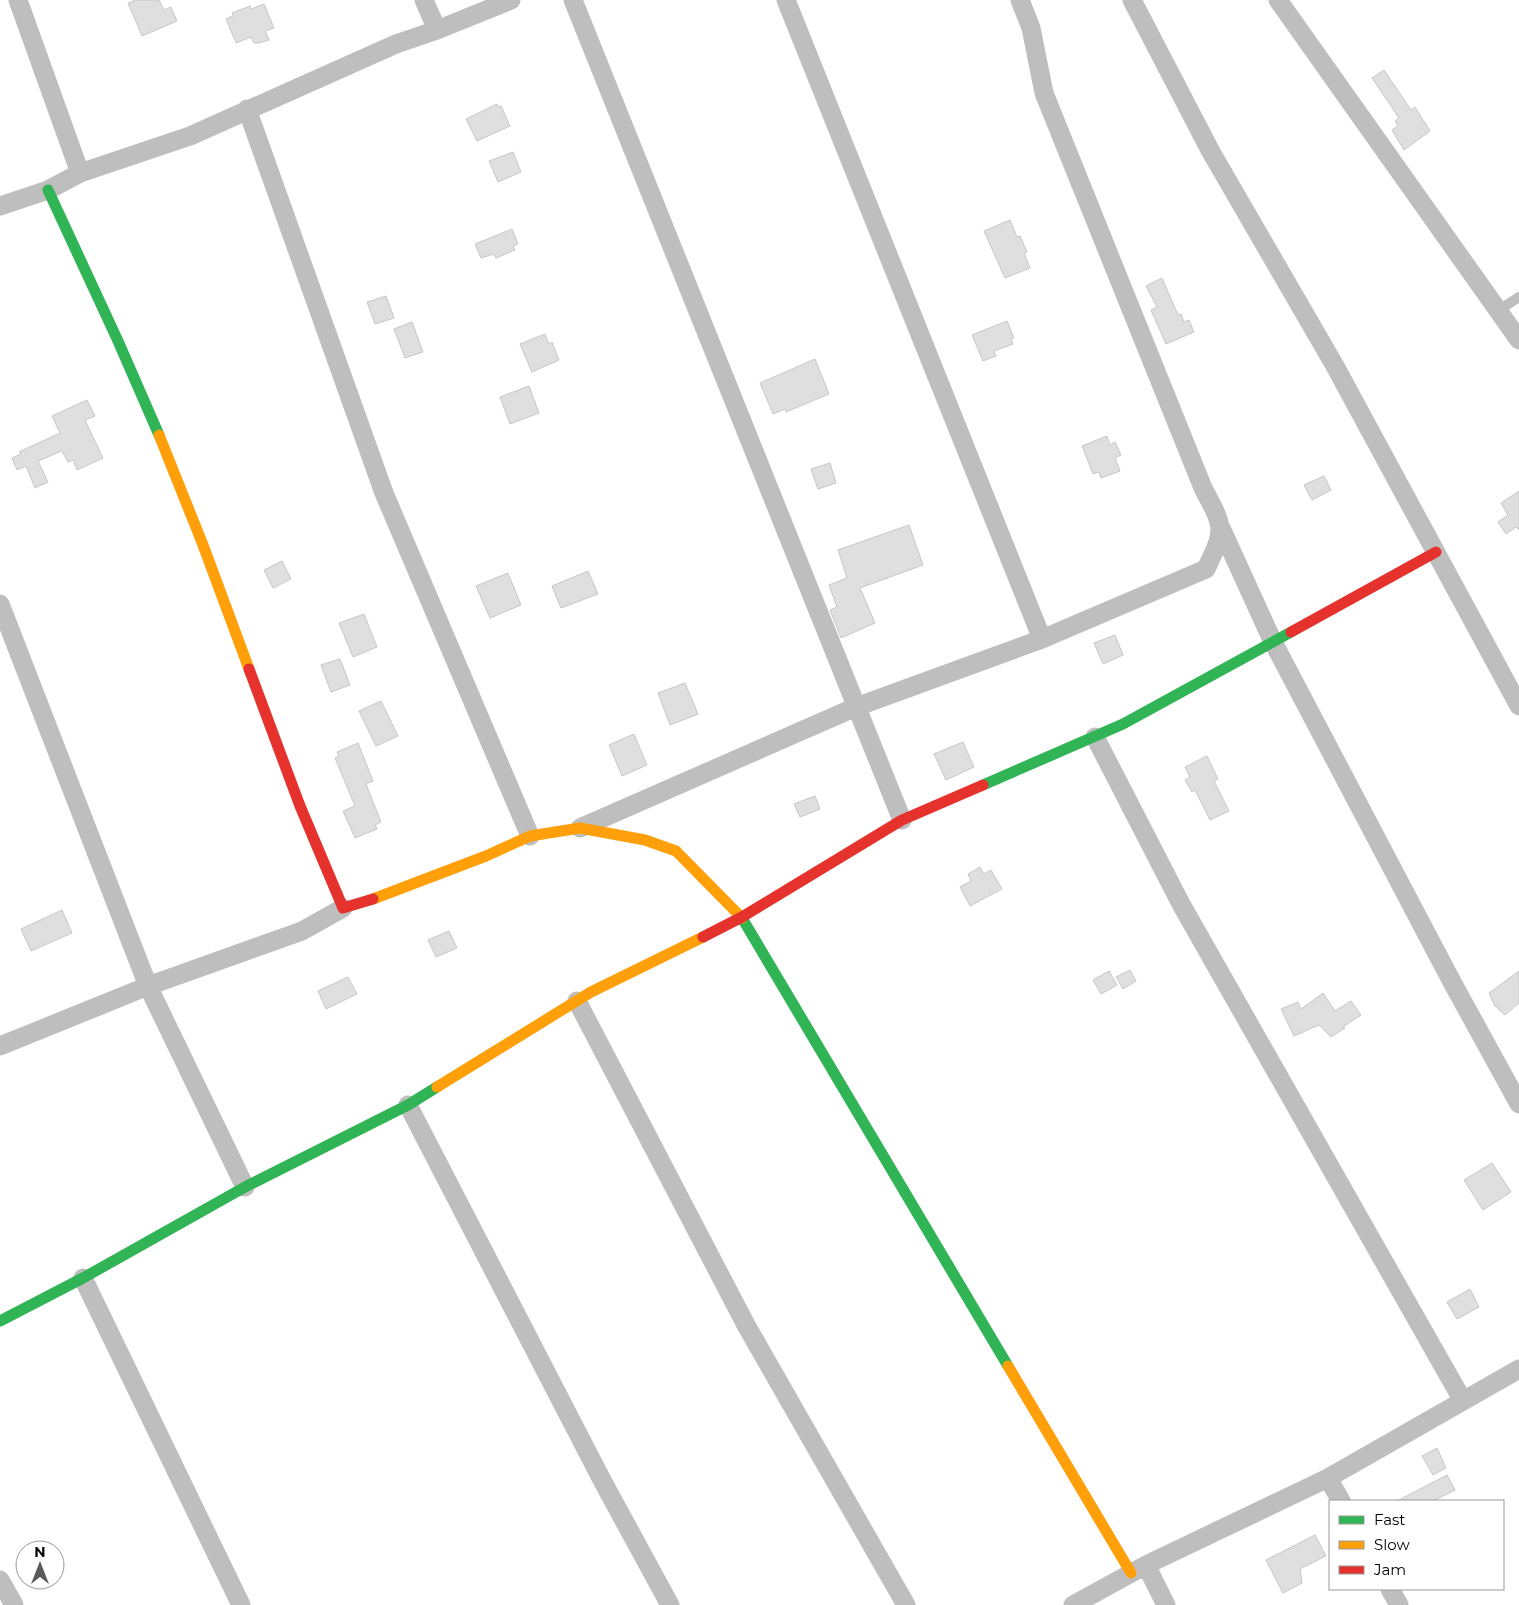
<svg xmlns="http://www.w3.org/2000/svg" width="1519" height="1605" font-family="Montserrat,sans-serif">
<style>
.building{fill:#dfdfdf;stroke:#c7c7c7}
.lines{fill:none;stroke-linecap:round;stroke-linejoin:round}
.lane{stroke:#bebebe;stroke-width:10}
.street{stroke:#bebebe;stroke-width:19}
.fast{stroke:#30b455;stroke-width:11}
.slow{stroke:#ff9f0a;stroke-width:11}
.jam{stroke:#e5322d;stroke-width:11}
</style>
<rect width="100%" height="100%" fill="#fff"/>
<path class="building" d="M136 0H159L164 10 171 7 177 21 142 36 128 3Z
M264 4 274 28 265 31 269 40 259 43H254L251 37 236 43 226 19 233 16 232 13 250 6 251 9Z
M1384 70 1411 110 1415 107 1430 131 1404 150 1392 130 1398 126 1395 121 1399 118 1372 78Z
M497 104 498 107 501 106 510 126 477 141 466 119Z
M513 152 521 172 498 182 489 161Z
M1010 220 1017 237 1020 236 1027 252 1024 253 1030 268 1005 278 984 231Z
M512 229 518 244 513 246 515 250 496 258 494 254 481 258 475 244Z
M1162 278 1178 315 1181 314 1184 322 1189 320 1194 332 1166 344 1151 310 1157 307 1146 286Z
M386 296 394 318 375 324 367 302Z
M1007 321 1014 338 1011 339 1013 344 994 351 996 356 983 361 972 335Z
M412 322 423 352 405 358 394 329Z
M545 334 549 344 552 342 559 360 532 372 520 344Z
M815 359 829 394 786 412 785 409 773 414 760 383Z
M529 386 539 413 510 424 500 397Z
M87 400 95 416 85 420 103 458 77 470 73 460 68 462 62 451 38 461 48 482 35 488 26 466 17 470 12 458 21 454 19 452 60 433 52 416Z
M1107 436 1110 445 1115 442 1121 455 1115 458 1120 471 1101 478 1099 472 1093 474 1082 446Z
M830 463 836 483 818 489 811 469Z
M1324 476 1331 490 1312 500 1304 485Z
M1519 491V530L1516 527 1506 534 1498 522 1508 515 1501 503Z
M909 525 923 565 860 588 875 623 841 638 830 610 837 607 829 585 847 578 838 550Z
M282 561 291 579 273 588 264 570Z
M588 571 598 594 561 608 552 586Z
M508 573 521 605 490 618 476 586Z
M364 614 377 647 353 657 339 623Z
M1115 635 1123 655 1103 664 1094 643Z
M340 659 350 685 331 692 321 665Z
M685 683 698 714 670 725 658 693Z
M381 701 398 736 376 746 359 711Z
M634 734 647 765 622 776 609 745Z
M963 742 974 767 946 780 934 754Z
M358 743 373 781 366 784 381 822 375 825 377 829 355 838 343 811 355 806 335 758 339 756 337 752Z
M1207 756 1218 779 1214 781 1229 811 1210 820 1195 790 1192 792 1185 780 1190 777 1185 767Z
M815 796 820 809 800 817 794 804Z
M980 867 984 874 991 870 1002 889 970 906 960 887 971 881 968 874Z
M62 910 72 933 31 951 21 929Z
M449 931 457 948 436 957 428 940Z
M1130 970 1136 981 1123 989 1116 977Z
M1109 971 1117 985 1101 994 1093 980Z
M1519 971V1003L1505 1015 1495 1006 1489 993Z
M348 977 357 994 326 1009 318 991Z
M1323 993 1335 1011 1351 1001 1361 1015 1343 1027 1345 1028 1331 1037 1319 1025 1294 1036 1281 1009 1298 1002 1301 1009Z
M1492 1163 1511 1192 1483 1210 1464 1180Z
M1470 1289 1479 1307 1457 1319 1447 1302Z
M1437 1448 1446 1468 1433 1475 1422 1456Z
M1447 1475 1455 1490 1433 1501H1397Z
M1315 1535 1326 1556 1300 1569 1302 1583 1283 1593 1266 1560Z"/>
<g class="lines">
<path class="lane" d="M1499 310 1519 297"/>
<path class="street" d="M18 0 80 173
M424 0 437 30
M573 0 902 820
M786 0 1042 639
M1132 0 1211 152 1335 366 1519 706
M1278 0 1519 340
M247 109 384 493 530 836
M0 206 48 190 80 173 190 136 396 44 437 30 511 0
M1221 528 1273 642 1452 982 1519 1104
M0 604 148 986 245 1187
M1095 737 1181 904 1463 1401
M580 828 856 707 1042 639 1206 569C1226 528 1224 528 1203 488L1044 93 1031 28 1020 0
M577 1001 746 1325 906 1605
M0 1046 148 986 302 931 343 908
M408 1105 603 1482 670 1605
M83 1278 241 1605
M1328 1478 1341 1501
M1146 1565 1166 1605
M0 1580 14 1605
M1390 1589 1399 1605
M1073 1605 1146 1565 1328 1478 1519 1369"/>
<path class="fast" d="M48 190 118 341 159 435
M983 785 1123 724 1291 632
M742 918 1008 1366
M0 1321 83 1278 245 1187 408 1105 437 1087"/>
<path class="slow" d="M159 435 203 545 249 669
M373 899 486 856 530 836 580 828 645 840 676 851 742 918
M437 1087 591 992 703 937
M1008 1366 1131 1573"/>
<path class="jam" d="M1291 632 1436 552
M249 669 300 806 343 908 373 899
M703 937 742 917 902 820 983 785"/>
</g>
<rect x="1329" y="1500" width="175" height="90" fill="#ffffff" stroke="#999999"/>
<rect x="1339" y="1516" width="25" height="8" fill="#30b455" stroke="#999999"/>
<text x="1374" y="1525" font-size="15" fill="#000000">Fast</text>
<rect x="1339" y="1541" width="25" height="8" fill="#ff9f0a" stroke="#999999"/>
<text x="1374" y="1550" font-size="15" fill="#000000">Slow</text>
<rect x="1339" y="1566" width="25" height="8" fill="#e5322d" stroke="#999999"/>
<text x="1374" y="1575" font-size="15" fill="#000000">Jam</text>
<g transform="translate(40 1565)"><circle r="24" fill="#ffffff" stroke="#999999"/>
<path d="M0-4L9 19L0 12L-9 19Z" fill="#595959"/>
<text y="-8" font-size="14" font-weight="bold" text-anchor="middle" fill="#000000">N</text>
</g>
</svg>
